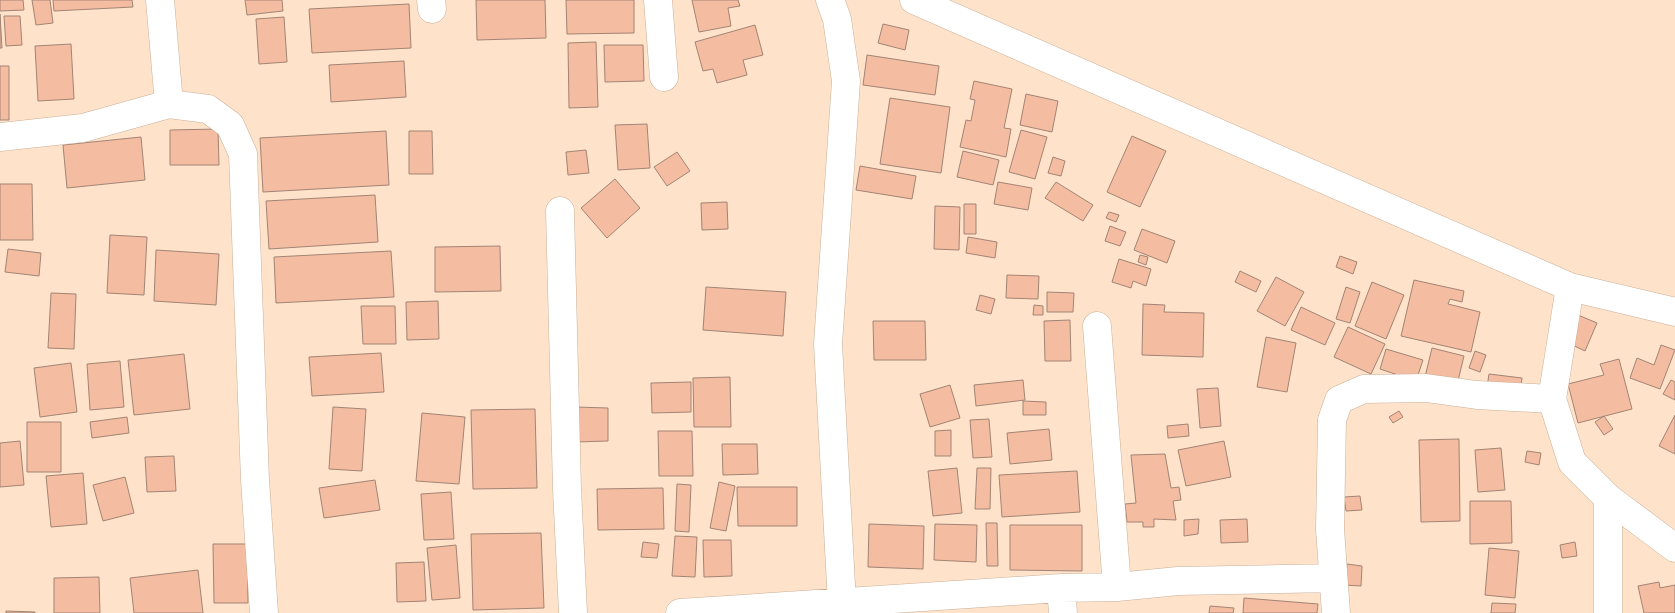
<svg xmlns="http://www.w3.org/2000/svg" width="1675" height="613" font-family="'Fira Sans',sans-serif">
<style>
.building{fill:#f4bca1;stroke:#a38474}
.lines{fill:none;stroke-linecap:round;stroke-linejoin:round}
.minor-casing{stroke:#c9af97;stroke-width:29}
.minor{stroke:#fff;stroke-width:28}
</style>
<rect width="100%" height="100%" fill="#fee3ca"/>
<path class="building" d="M0 0H23L24 10 0 11Z
M32 0H50L53 23 36 25Z
M53 0H132L133 7 54 11Z
M245 0H282L283 11 247 15Z
M476 0H545L546 38 477 40Z
M566 0H634V33L567 34Z
M692 0H738L740 6 728 8 731 26 699 32Z
M409 4 411 48 312 53 309 9Z
M0 14 2 48H0Z
M4 16H20L22 45 6 46Z
M284 17 287 62 259 64 256 19Z
M883 24 909 30 905 50 878 43Z
M755 25 763 55 743 60 747 75 717 83 713 69 703 71 695 42Z
M596 42 598 107 569 108 568 43Z
M71 44 74 99 38 101 35 46Z
M604 45H643L644 81 605 82Z
M867 55 939 66 935 95 863 85Z
M404 61 406 97 331 102 329 65Z
M0 66H9V120H0Z
M974 81 1012 89 1004 128 1011 129 1006 157 960 147 966 120 971 121 975 100 970 99Z
M1026 94 1058 101 1052 132 1020 125Z
M890 98 950 107 941 173 880 164Z
M647 124 650 168 618 170 615 125Z
M218 129 219 165H170V130Z
M1021 130 1047 137 1035 179 1009 172Z
M386 131 389 185 263 192 260 138Z
M409 131H432L433 174H409Z
M1132 136 1166 151 1140 207 1107 192Z
M141 137 145 180 67 188 63 145Z
M586 150 589 173 568 175 566 152Z
M963 151 999 160 993 185 957 177Z
M677 152 690 171 667 186 654 167Z
M1053 157 1065 161 1061 176 1048 173Z
M860 166 916 176 912 199 856 190Z
M615 179 640 208 607 238 581 208Z
M998 182 1032 188 1028 210 994 204Z
M1056 182 1093 205 1083 221 1045 198Z
M0 184H32L33 240H0Z
M375 195 378 242 269 249 266 201Z
M727 202 728 229 702 230 701 203Z
M964 204H976V234H964Z
M935 206 960 207 959 250 934 249Z
M1109 212 1119 215 1116 222 1106 218Z
M1110 226 1126 232 1120 246 1105 241Z
M1142 229 1175 241 1167 263 1134 250Z
M110 235 147 237 144 295 107 293Z
M968 237 997 242 995 258 966 253Z
M500 246 501 291 435 292V247Z
M8 249 41 253 39 276 5 272Z
M156 250 219 254 216 305 154 301Z
M391 251 394 297 276 303 274 257Z
M1140 255 1148 257 1146 265 1138 262Z
M1340 256 1357 262 1353 274 1336 267Z
M1119 259 1151 269 1146 286 1133 281 1131 288 1112 282Z
M1240 271 1261 281 1256 292 1235 282Z
M1007 275 1039 276 1038 299 1006 298Z
M1276 277 1304 292 1285 326 1257 311Z
M1414 280 1464 291 1462 302 1450 299 1448 304 1480 312 1471 352 1401 336Z
M1372 282 1404 295 1386 339 1355 326Z
M706 287 786 292 783 336 703 330Z
M1346 287 1360 292 1350 323 1336 319Z
M1047 292 1074 293 1073 312H1047Z
M51 293 76 294 74 349 48 348Z
M980 295 995 299 991 314 976 310Z
M438 301 439 339 407 340 406 302Z
M1143 304 1165 305 1164 312 1204 313 1203 357 1142 355Z
M1034 305 1043 306V315H1033Z
M361 306H395L396 344H363Z
M1301 307 1335 323 1325 345 1291 330Z
M1578 315 1597 323 1585 351 1566 342Z
M1070 320 1071 361H1045L1044 321Z
M873 321H925L926 360H874Z
M1348 327 1385 344 1371 374 1334 357Z
M1266 337 1296 343 1287 392 1257 387Z
M1661 345 1675 350 1660 389 1630 378 1637 358 1654 365Z
M1432 348 1464 356 1457 385 1425 377Z
M1386 349 1423 360 1416 381 1380 369Z
M1475 351 1486 355 1480 372 1469 368Z
M381 353 384 392 312 396 309 357Z
M184 354 190 409 134 415 128 360Z
M1619 359 1632 409 1578 423 1568 384 1604 375 1600 364Z
M120 361 124 407 90 410 87 364Z
M71 363 77 412 40 417 34 368Z
M1489 374 1522 378 1520 392 1487 387Z
M730 377 731 427H694L693 378Z
M1023 380 1025 400 976 406 974 385Z
M1671 380 1675 382V400L1663 394Z
M691 382V412L652 413 651 383Z
M950 385 960 418 930 427 920 394Z
M1218 388 1221 426 1200 428 1197 389Z
M1023 401 1046 402V415H1023Z
M333 407 366 409 362 471 329 469Z
M575 407 608 408V441L575 442Z
M535 409 537 488 473 489 471 410Z
M1399 411 1403 417 1393 423 1389 417Z
M422 413 465 417 459 484 416 481Z
M1675 415V454L1659 446Z
M1604 416 1613 429 1604 435 1595 422Z
M127 417 129 433 92 438 90 422Z
M989 419 992 457 973 458 970 420Z
M27 422H61V472H27Z
M1188 424 1189 436 1168 438 1167 426Z
M1049 429 1052 460 1010 464 1007 433Z
M951 430V456H935V431Z
M658 431H692L693 476H659Z
M1459 439 1460 521 1421 522 1419 440Z
M20 441 24 485 0 487V443Z
M1224 441 1231 477 1186 486 1178 450Z
M722 444H757L758 474 723 475Z
M1501 448 1505 490 1478 492 1475 450Z
M1527 451 1541 453 1539 465 1525 462Z
M1165 454 1171 488 1179 487 1181 500 1173 501 1176 520 1154 519V527H1143V522H1127L1125 504 1136 503 1131 455Z
M174 456 176 491 147 492 145 457Z
M957 468 962 513 933 516 928 471Z
M977 468H991L990 509H975Z
M1077 471 1080 512 1002 517 999 475Z
M83 473 87 524 51 527 46 476Z
M125 477 134 513 103 521 93 485Z
M375 480 380 510 324 518 319 488Z
M719 482 735 486 726 531 710 528Z
M677 484 691 485 689 532 675 531Z
M737 487H797V526H738Z
M663 488 664 529 598 530 597 489Z
M451 492 454 539 424 540 421 494Z
M1360 496 1362 510 1346 511 1344 497Z
M1470 501H1511L1512 543 1470 544Z
M1199 519 1198 534 1184 536V520Z
M1247 519 1248 542 1221 543 1220 520Z
M986 523H997L998 566H987Z
M869 524 924 526 923 569 868 567Z
M935 524 977 525 976 562 934 560Z
M1010 525H1082V571L1010 570Z
M541 533 544 608 473 610 471 534Z
M675 536 697 537 695 577 672 576Z
M703 540H731L732 576 704 577Z
M643 542 659 544 657 558 641 557Z
M1575 542 1577 556 1562 558 1560 545Z
M213 544H247L248 603H214Z
M456 545 460 598 432 600 427 548Z
M1489 548 1519 551 1515 598 1485 595Z
M424 562 426 601 397 602 396 563Z
M1347 564 1362 566 1361 586 1345 585Z
M198 570 203 613H134L130 578Z
M99 577 100 613H54V578Z
M1659 582 1660 588 1675 585V613H1644L1638 586Z
M1244 598 1318 604 1317 613H1243Z
M1492 603 1516 604 1515 613H1491Z
M1210 606 1234 608 1233 613H1209Z
M6 611 35 612V613H6Z"/>
<g class="lines">
<g class="minor-casing">
<path id="minor" d="M160 0 169 104
M431 0 432 9
M658 0 664 77
M830 0 837 19 846 81 828 344 842 604
M914 0 1570 287 1675 312
M0 137 83 128 169 104 208 109 230 125 243 154 255 480 264 613
M560 211 567 489 573 613
M1570 287 1552 399 1572 462 1608 498 1675 548
M1097 326 1117 587
M1061 588 1063 613
M680 613 1061 588 1117 587 1178 581 1333 578
M1336 613 1330 529 1332 420 1339 400 1364 389 1426 388 1477 395 1552 399
M1608 613V498"/>
</g>
<use href="#minor" class="minor"/>
</g>
</svg>
